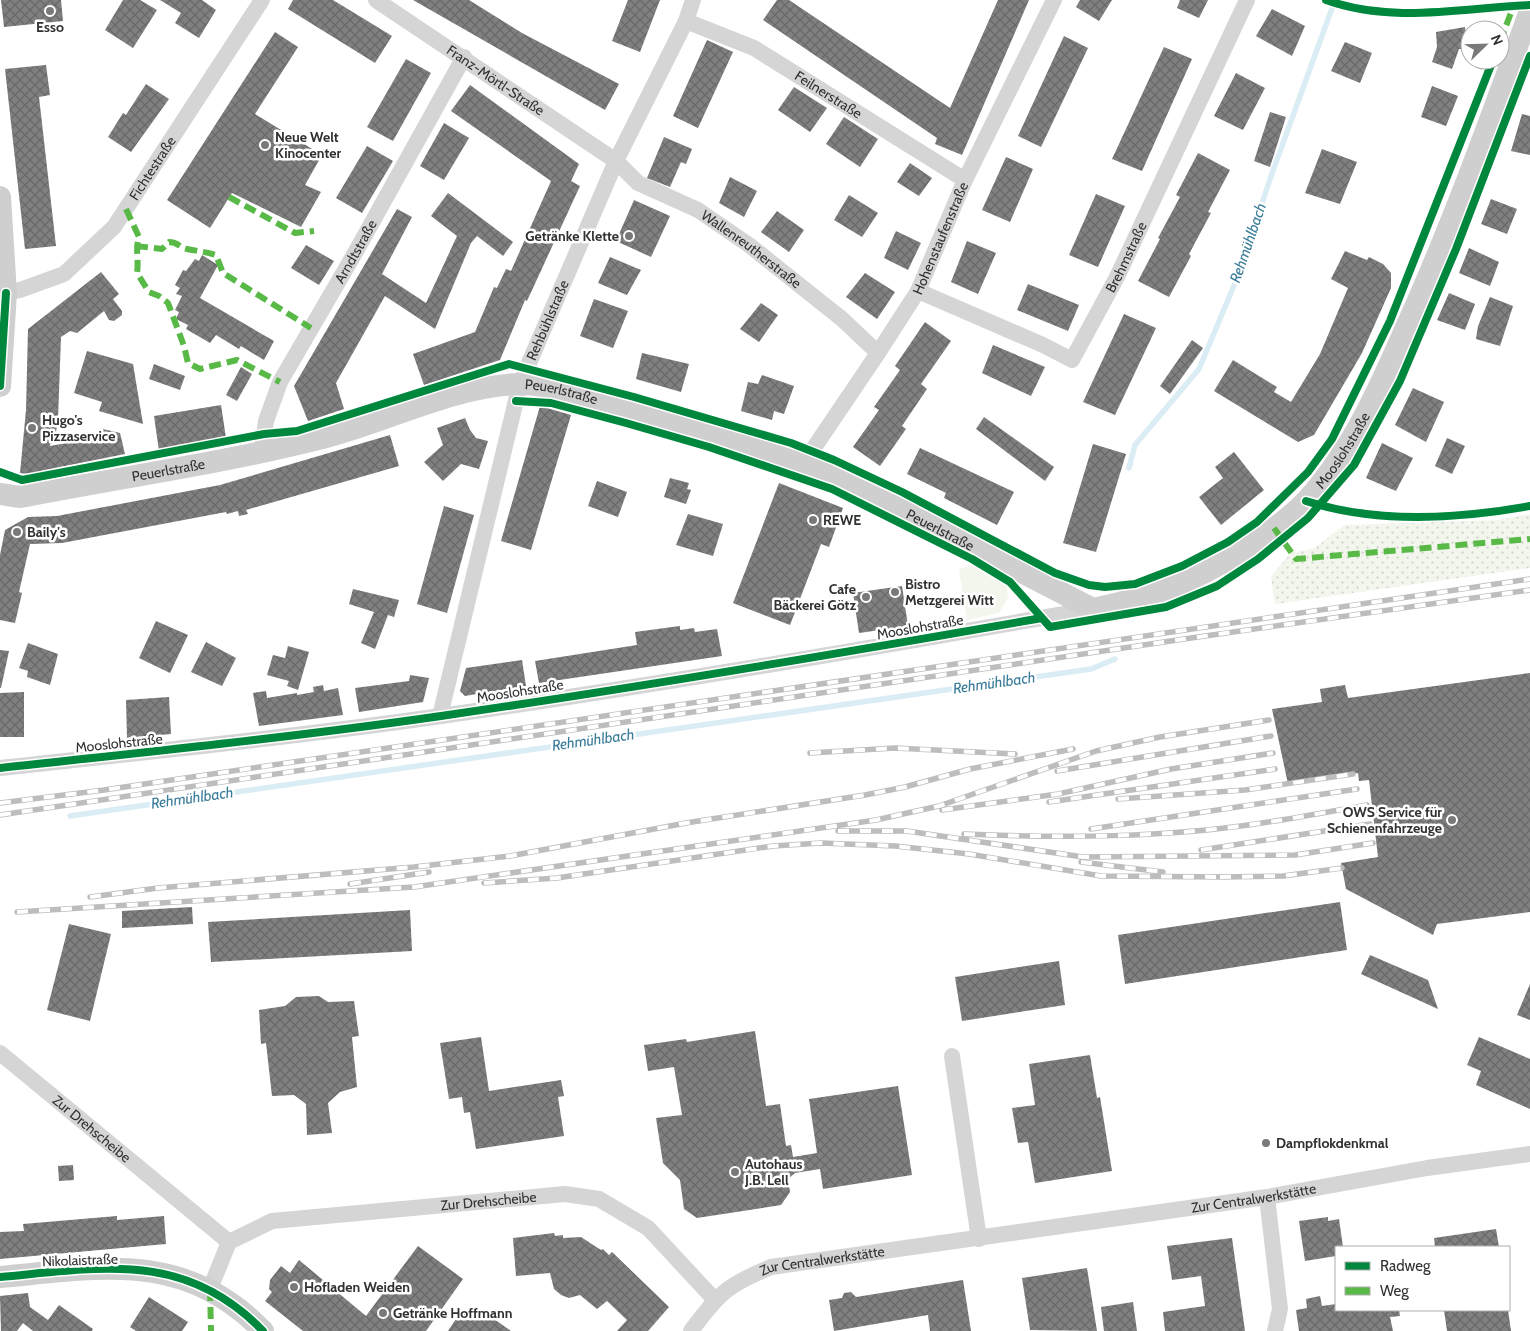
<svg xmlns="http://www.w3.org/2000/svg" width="1530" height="1331" font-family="Cabin,sans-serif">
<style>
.grass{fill:url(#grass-dots)}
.park{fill:#f2f6ed}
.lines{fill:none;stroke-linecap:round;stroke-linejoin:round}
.stream{stroke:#daecf4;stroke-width:5.5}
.building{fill:url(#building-cross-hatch)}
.street{stroke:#d5d5d5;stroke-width:16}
.secondary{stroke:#cfcfcf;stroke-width:22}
.rail-casing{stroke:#bdbdbd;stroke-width:5.5}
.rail{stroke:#fff;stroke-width:4;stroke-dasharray:11;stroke-linecap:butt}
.quiet{stroke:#58b947;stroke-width:6;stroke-dasharray:12 6;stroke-linecap:butt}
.cycleway-casing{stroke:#fff;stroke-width:11}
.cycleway{stroke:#00873e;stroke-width:8}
.poi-dot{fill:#797979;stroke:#fff;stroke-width:2}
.labels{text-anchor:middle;stroke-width:5;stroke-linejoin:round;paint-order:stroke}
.poi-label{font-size:14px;font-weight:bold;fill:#313131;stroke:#fff;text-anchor:start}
.street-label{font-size:14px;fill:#313131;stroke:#fff}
.water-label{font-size:15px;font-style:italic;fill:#397c99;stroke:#fff}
</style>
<defs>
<pattern id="grass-dots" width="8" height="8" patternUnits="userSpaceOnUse" patternTransform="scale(1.25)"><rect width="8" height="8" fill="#f2f6ed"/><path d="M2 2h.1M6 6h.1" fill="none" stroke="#d0d3cc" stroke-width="1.8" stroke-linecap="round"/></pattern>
<pattern id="building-cross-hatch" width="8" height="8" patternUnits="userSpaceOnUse" patternTransform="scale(1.25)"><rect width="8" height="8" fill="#808080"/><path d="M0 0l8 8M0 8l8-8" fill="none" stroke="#696969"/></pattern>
</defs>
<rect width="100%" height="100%" fill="#fff"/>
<path class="grass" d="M1530 514V568L1275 604 1271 576 1291 553 1315 548 1344 525 1498 520Z"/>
<path class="park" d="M975 565 1006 583 1008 598 999 613 967 620 959 569Z"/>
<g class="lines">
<path class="stream" d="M1129 468 1135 445 1199 369 1238 276 1270 179 1335 0
M70 816 1091 669 1115 659"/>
</g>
<path class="building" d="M1 0H61L63 21 4 27Z
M123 0H140L157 10 133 48 105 30Z
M160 0H202L216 10 199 38 175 23 181 13Z
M293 0H333L392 36 375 63 288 9Z
M413 0H469L522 33 619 84 605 110Z
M628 0H660L640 52 612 41Z
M777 0H789L950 108 998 0H1029L962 155 935 144 937 138 763 20Z
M1080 0H1112L1099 21 1076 7Z
M1180 0H1208L1199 18 1177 8Z
M1272 9 1305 26 1292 56 1256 36Z
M1465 27 1467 49H1459L1452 69 1432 62 1437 47 1436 32Z
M275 32 298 47 255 114 322 155 305 185 321 192 301 227 232 193 210 228 167 200Z
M1064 36 1088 48 1041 147 1018 136Z
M707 40 733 52 698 128 673 116Z
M1345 42 1372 53 1360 83 1331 71Z
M1164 47 1192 59 1142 171 1112 159Z
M406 59 431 73 393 141 367 127Z
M46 65 50 95 39 97 56 246 25 249 5 69Z
M1236 73 1265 88 1243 130 1214 116Z
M146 84 169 99 131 152 108 137 123 113 126 115Z
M470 85 579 164 571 181 580 186 527 301 525 300 500 360 424 385 413 354 475 332 494 287 497 288 506 269 511 271 551 181 451 111Z
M1432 86 1458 96 1446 126 1421 117Z
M794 87 827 108 810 132 778 110Z
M1270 112 1286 117 1270 167 1254 161Z
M1522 114 1530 116V155L1511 151Z
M844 117 878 139 860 167 826 144Z
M444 123 469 138 444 180 420 166Z
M664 137 692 149 686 164 681 162 670 187 647 178Z
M367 146 393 161 362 213 336 198Z
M1322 149 1357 162 1340 204 1305 193Z
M1198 153 1230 170 1208 212 1211 213 1189 254 1191 256 1169 297 1138 281 1160 239 1158 238 1180 197 1176 195Z
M1006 157 1033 169 1010 222 982 210Z
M910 163 932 178 919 196 897 182Z
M730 177 757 191 744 217 719 203Z
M448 193 513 242 503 256 477 236 471 243 435 329 385 296 336 383 344 409 308 421 294 386 397 209 412 217 382 274 426 303 457 236 431 216Z
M1096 194 1125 206 1098 267 1069 255Z
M849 195 878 213 862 237 834 220Z
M1491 199 1517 209 1507 234 1481 224Z
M634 200 670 216 651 257 616 241Z
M777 211 804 230 789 252 761 232Z
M896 231 921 243 908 270 884 258Z
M967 241 996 253 978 294 951 282Z
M306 245 334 261 319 285 291 268Z
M1469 248 1499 262 1490 286 1459 273Z
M1345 251 1367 260 1369 257 1383 264 1391 273V288L1362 353 1314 435 1298 442 1214 391 1233 360 1277 387 1274 392 1291 402 1320 354 1348 288 1331 279Z
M202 255 218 265 200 298 274 341 264 360 241 346 239 349 216 335 210 343 186 329 188 325 176 319 179 312 175 310 182 296 176 294 180 288 175 285 183 270 186 271 195 259 199 261Z
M610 257 641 270 627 295 598 283Z
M101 272 119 294 113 299 122 311V315L114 321 109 320 104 311 77 333 70 331 61 337 58 419 53 417 52 425H57L55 440H51L50 446 103 436V429L120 433 125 454 55 468 38 472 36 475 20 473 26 410 28 329Z
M865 273 895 292 877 319 846 297Z
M1028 284 1079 305 1068 331 1017 310Z
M1449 293 1475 304 1465 330 1437 320Z
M1490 297 1513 306 1500 346 1476 339 1478 326Z
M594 299 628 311 613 348 580 336Z
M761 303 778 315 759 342 740 329Z
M1124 314 1156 328 1115 415 1083 402Z
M925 322 951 341 921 384 927 389 902 426 906 429 880 466 853 447 879 410 874 407 900 370 895 366Z
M1192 340 1203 348 1170 394 1160 386Z
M993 345 1045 367 1031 396 982 373Z
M87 351 133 364 143 424 99 411 102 402 74 393Z
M642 353 689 364 681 392 636 379Z
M154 364 185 376 180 390 149 379Z
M241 367 252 374 237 401 226 395Z
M762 375 794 386 784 414 774 411 772 420 741 411 748 382 758 384Z
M1413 388 1444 402 1426 442 1395 425Z
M221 405 226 438 159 451 154 416Z
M540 406 571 415 531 550 501 541Z
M984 417 1054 467 1045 481 976 429Z
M465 418 470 430 476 438 488 441 479 469 461 464 443 481 424 462 443 445 437 428Z
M390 435 399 466 246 510 248 514 239 516 238 511 227 514 226 512 62 543 30 544 19 592 22 593 15 623 0 620V555L5 530 28 517 57 516 220 485Z
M1447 438 1465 446 1452 474 1435 466Z
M1382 443 1413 458 1396 491 1366 478Z
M1093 444 1126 454 1096 552 1063 543Z
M920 448 1014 492 997 525 944 498 946 493 907 474Z
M1234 452 1264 490 1221 525 1199 497 1223 478 1215 467Z
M670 478 689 483 687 489 691 490 686 504 664 497Z
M597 481 627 492 618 517 588 506Z
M779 483 843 508 829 547 821 544 790 625 733 603Z
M444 506 474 515 447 613 417 604Z
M688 514 723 524 713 556 676 545Z
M902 586 908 626 859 633 853 593Z
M353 589 399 600 394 617 388 615 375 649 361 643 374 612 349 604Z
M156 621 188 635 170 673 139 658Z
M680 626V630L694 628 695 632 717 629 722 656 539 683 535 661 637 645 635 632Z
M206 642 236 658 222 686 191 672Z
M28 643 58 654 50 685 27 677 28 671 19 668Z
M288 646 309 652 298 690 287 686 289 681 267 675 273 655 285 658Z
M0 650 9 651 1 688H0Z
M522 660 526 686 465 696 460 691 466 668Z
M1530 673V912L1437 924 1433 935 1346 889 1341 863 1378 857 1369 780 1359 781 1358 773 1288 784 1272 709 1322 702 1320 689 1345 685 1348 698Z
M410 675 429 678 423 702 359 712 355 688 409 681Z
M323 685 324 691 338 688 343 715 259 726 253 693 266 691 267 698 297 693V695L314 692 313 687Z
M24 692V737H0V693Z
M169 697 171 734 127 738 126 700Z
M1340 902 1347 950 1125 984 1118 935Z
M192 907 193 924 122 928V911Z
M410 910 412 951 211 962 208 922Z
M69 924 111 934 90 1021 47 1010Z
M1370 955 1428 980 1438 1009 1361 974Z
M1059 961 1065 1005 962 1021 955 977Z
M1530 984V1020L1517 1015Z
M319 996 328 1002 354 1001 359 1036 352 1037 357 1087 340 1092 328 1103 332 1133 307 1135 306 1104 294 1095 272 1096 266 1043 261 1044 259 1010 285 1006 296 997Z
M755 1031 766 1106 780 1104 786 1146 791 1145 793 1157 817 1153 809 1099 898 1086 912 1175 823 1189 820 1169 795 1173 788 1179 790 1192 781 1205 697 1218 684 1209 680 1180 663 1163 656 1118 682 1115 674 1067 648 1071 644 1045 686 1039 687 1042Z
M481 1037 489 1091 561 1080 564 1096 558 1097 564 1136 476 1149 470 1112 464 1113 462 1097 449 1099 440 1043Z
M1479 1037 1530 1059V1109L1476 1085 1481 1071 1467 1065Z
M1090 1055 1097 1098 1100 1097 1112 1171 1035 1183 1028 1142 1018 1143 1012 1108 1035 1105 1029 1064Z
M73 1165 74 1180 59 1181 58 1166Z
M117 1216V1220L164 1216 166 1244 0 1259V1232L24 1231 23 1224Z
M1328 1217V1221L1339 1219 1343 1247H1336V1256L1305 1261 1299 1221Z
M1496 1229 1499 1247H1435L1434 1238Z
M554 1233 555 1236 563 1235V1238L581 1237 601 1250 603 1249 609 1255 612 1252 669 1307 648 1331H617L627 1320 607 1301 597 1309 580 1295 569 1298 561 1295 554 1289 550 1273 516 1276 513 1238Z
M1232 1238 1245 1331H1165L1163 1312 1205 1306 1201 1276 1172 1280 1167 1246Z
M418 1246 463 1279 426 1331H303L265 1301 272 1292 269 1289 270 1280 281 1266 290 1273 299 1260 366 1316Z
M1087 1268 1097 1331 1030 1330 1022 1278Z
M963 1280 971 1331H930L928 1315 834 1331 829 1300 842 1298 844 1293 851 1292 856 1297Z
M28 1293 30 1307 48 1320 59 1305 93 1329 92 1331H33L23 1323 17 1331H1L0 1296Z
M1320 1296 1322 1306 1336 1304V1310H1399L1400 1316 1390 1317 1393 1331H1299L1296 1310 1307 1308 1306 1299Z
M149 1297 188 1322 182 1331H136L130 1327Z
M1133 1302 1137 1331H1104L1101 1307Z
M477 1307 511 1331H448L456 1319Z
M1444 1310H1508L1511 1331H1447Z"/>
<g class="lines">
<g class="street">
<path id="s1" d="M376 0 616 161 638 183 698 210 749 245 842 319 878 353"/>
<path id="s2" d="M686 21 754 48 965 180"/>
<path id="s3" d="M918 291 1043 345 1072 360 1117 277 1247 0"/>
<path id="s4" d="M0 292 6 293 20 290 64 274 114 227 262 0"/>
<path id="s5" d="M266 452 263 443 266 421 280 382 355 253 464 57"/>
<path id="s6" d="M803 464 878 353 918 291 965 180 1054 0"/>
<path id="s7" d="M440 716 520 384 616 161 686 21 693 0"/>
<path d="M0 768C147 752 294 737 441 716 659 685 876 647 1093 609"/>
<path id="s8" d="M0 1053 229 1242"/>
<path d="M952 1056 979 1239"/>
<path d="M1267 1197 1280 1309 1275 1331"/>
<path id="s9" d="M210 1289 229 1242 272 1221 565 1194 599 1199 648 1228 714 1299"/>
<path id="s10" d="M691 1331C719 1293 727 1285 771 1267L1267 1197 1427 1168 1530 1154"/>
</g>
<g class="secondary">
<path d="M0 197 6 293 0 386"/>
<path id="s11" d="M0 494 20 497C122 477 225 463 326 437 388 421 454 386 519 384 552 383 603 402 635 412 704 433 775 453 842 479L1093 609C1158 596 1210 576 1265 535 1279 525 1295 513 1307 500 1353 449 1381 385 1408 323 1454 221 1492 115 1530 11"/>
<path d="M0 1277C101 1268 185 1250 263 1331"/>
</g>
<g class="rail-casing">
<path id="rail" d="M810 753 895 748 1015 754
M1057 771 1271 736
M1118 799 1245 790 1353 774
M1049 802 1275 769
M0 803 104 790 1530 579
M942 810 1058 794 1171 769 1273 753
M0 815 1184 639 1530 590
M1091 829 1357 789
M838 831H907L1083 857 1295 855 1373 843
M964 834C1063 838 1164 838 1262 823 1297 818 1332 811 1367 805
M1201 850 1370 824
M1081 862 1163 872
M1220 877 1283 876 1342 868
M484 883 557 878 773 846 821 843 895 846 969 854 1101 876 1226 877
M350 884 429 872
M90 897 158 888 414 867 510 856 686 823 865 795 905 787 970 769 1073 749
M17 912 414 887 876 820 939 806 1096 751 1160 737 1269 720"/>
</g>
<use href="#rail" class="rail"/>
<path class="quiet" d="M1500 42 1515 2
M229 197 295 233 314 231
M126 209 139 237C135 249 139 260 137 273L149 292 159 296 168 303 184 346 188 363 200 369 237 360 280 382
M136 246 162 249 169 242C179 242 179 248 187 249 197 251 206 252 216 255L223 273 311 328
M1274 528 1296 559 1530 539
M210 1289 211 1331"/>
<g class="cycleway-casing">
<path id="cycleway" d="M1326 0C1393 24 1462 8 1530 5
M0 386 6 293
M516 401 551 403 626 423 709 447 832 489 972 559 1010 582 1050 627 1166 607 1217 586 1258 559 1308 518 1354 465 1400 381 1456 249 1530 56
M0 472 22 480 264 434 297 431 509 364 634 397 791 443 834 460 902 492 1055 573 1089 585 1105 587 1135 584 1182 566 1228 542 1257 522 1308 472 1332 439 1390 321 1493 60
M1306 501C1377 524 1458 519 1530 506
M0 768C147 752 295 737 441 716 642 687 842 653 1042 618
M0 1277C101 1268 185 1250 263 1331"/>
</g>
<use href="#cycleway" class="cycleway"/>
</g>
<g class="poi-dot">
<circle cx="50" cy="11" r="5"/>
<circle cx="265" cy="145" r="5"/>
<circle cx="629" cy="236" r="5"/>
<circle cx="32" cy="428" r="5"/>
<circle cx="813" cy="520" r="5"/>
<circle cx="17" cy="532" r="5"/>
<circle cx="895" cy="592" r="5"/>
<circle cx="866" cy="597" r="5"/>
<circle cx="1452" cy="820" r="5"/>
<circle cx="1266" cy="1143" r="5"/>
<circle cx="735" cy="1172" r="5"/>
<circle cx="294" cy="1287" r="5"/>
<circle cx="383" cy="1313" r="5"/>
</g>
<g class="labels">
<g class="poi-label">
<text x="50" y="32" text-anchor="middle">Esso</text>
<text x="275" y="142">Neue Welt<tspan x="275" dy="16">Kinocenter</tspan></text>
<text x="619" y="241" text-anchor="end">Getränke Klette</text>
<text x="42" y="425">Hugo's<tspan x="42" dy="16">Pizzaservice</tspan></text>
<text x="823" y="525">REWE</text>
<text x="27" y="537">Baily's</text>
<text x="905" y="589">Bistro<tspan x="905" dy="16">Metzgerei Witt</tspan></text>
<text x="856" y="594" text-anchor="end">Cafe<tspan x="856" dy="16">Bäckerei Götz</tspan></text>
<text x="1442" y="817" text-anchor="end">OWS Service für<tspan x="1442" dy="16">Schienenfahrzeuge</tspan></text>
<text x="1276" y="1148">Dampflokdenkmal</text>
<text x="745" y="1169">Autohaus<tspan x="745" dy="16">J.B. Lell</tspan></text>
<text x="304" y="1292">Hofladen Weiden</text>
<text x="393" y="1318">Getränke Hoffmann</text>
</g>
<g class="street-label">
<text dy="5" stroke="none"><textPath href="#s1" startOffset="144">Franz-Mörtl-Straße</textPath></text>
<text dy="5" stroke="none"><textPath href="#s2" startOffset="161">Feilnerstraße</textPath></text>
<text dy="5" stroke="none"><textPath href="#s4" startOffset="206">Fichtestraße</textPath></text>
<text dy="5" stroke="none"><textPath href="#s6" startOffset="265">Hohenstaufenstraße</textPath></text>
<text dy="5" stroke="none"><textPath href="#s1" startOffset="452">Wallenreutherstraße</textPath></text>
<text dy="5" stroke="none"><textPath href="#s5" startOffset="224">Arndtstraße</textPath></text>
<text dy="5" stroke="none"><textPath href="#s3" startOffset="285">Brehmstraße</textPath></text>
<text dy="5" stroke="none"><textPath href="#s7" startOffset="411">Rehbühlstraße</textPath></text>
<text dy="5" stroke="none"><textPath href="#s11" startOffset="576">Peuerlstraße</textPath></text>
<text dy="5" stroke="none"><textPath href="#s11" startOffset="1458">Mooslohstraße</textPath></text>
<text dy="5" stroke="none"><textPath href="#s11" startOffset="171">Peuerlstraße</textPath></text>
<text dy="5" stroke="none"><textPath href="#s11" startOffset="981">Peuerlstraße</textPath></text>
<text transform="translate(920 627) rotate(-10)" y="5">Mooslohstraße</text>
<text transform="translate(520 691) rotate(-9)" y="5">Mooslohstraße</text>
<text transform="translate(119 743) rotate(-6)" y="5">Mooslohstraße</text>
<text dy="5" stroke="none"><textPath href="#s8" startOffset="119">Zur Drehscheibe</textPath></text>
<text dy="5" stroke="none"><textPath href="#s10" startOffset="592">Zur Centralwerkstätte</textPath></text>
<text dy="5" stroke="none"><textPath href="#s9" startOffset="316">Zur Drehscheibe</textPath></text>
<text transform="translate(80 1260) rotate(-2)" y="5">Nikolaistraße</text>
<text dy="5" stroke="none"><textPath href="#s10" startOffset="156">Zur Centralwerkstätte</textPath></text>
</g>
<g class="water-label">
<text transform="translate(1248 243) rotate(-71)" y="5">Rehmühlbach</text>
<text transform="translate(994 683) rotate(-8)" y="5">Rehmühlbach</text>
<text transform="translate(593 740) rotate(-8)" y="5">Rehmühlbach</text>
<text transform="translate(192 798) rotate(-8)" y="5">Rehmühlbach</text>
</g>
</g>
<rect x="1335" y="1246" width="175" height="65" fill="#ffffff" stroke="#adadad"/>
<rect x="1345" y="1262" width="25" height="8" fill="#00873e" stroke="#adadad"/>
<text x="1380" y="1271" font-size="15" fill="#313131">Radweg</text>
<rect x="1345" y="1287" width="25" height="8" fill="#58b947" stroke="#adadad"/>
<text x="1380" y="1296" font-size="15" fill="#313131">Weg</text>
<g transform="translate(1485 45) rotate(67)"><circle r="24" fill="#ffffff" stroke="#adadad"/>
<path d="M0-4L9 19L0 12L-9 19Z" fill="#797979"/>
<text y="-8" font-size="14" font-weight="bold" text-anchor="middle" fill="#313131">N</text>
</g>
</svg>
